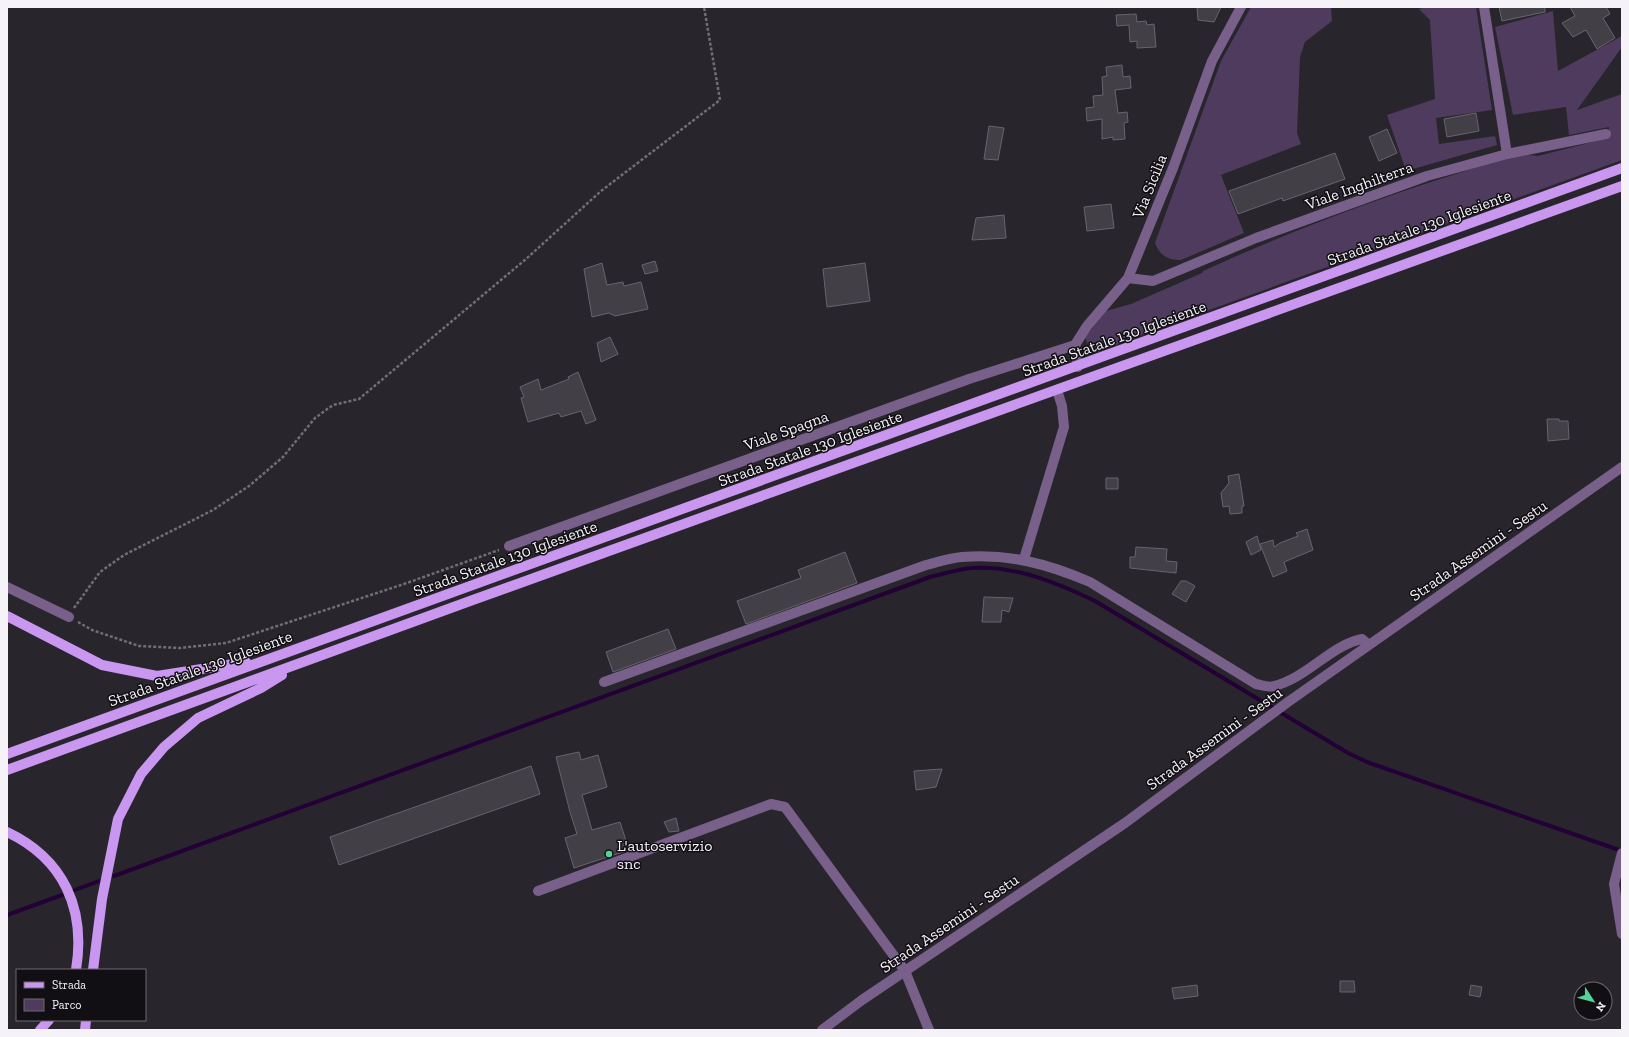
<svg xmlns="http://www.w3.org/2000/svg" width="1629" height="1037" font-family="'Zilla Slab',serif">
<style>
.green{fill:#4e3b5d}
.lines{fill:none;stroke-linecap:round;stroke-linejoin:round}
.stream{stroke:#230036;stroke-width:4}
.building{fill:#433f47;stroke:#68636c}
.path{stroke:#716e75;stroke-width:2.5;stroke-dasharray:3 2;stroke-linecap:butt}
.minor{stroke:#78608b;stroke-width:10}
.major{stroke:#c996f0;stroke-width:10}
.poi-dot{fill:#52d397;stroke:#110f13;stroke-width:1.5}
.labels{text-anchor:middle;stroke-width:3;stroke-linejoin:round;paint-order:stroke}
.street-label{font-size:16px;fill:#f5f3f8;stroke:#110f13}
.poi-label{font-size:16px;fill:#f5f3f8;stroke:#110f13;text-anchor:start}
</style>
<rect width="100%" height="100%" fill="#29252d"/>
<path class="green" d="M1251 7H1331L1332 21 1305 42 1300 57 1297 133 1301 144 1221 175 1244 233 1181 260C1168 260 1160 256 1155 243L1221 61Z
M1427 7H1476L1492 110 1436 118 1439 144 1495 136 1497 145 1406 171 1387 115 1435 99 1430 20 1419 9Z
M1553 11 1558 71 1622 36V47L1577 110 1622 94V160L1154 330 1098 352C1090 350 1089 346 1085 338L1100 316 1106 311 1131 304 1202 273 1203 271C1286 233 1370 201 1456 174 1482 166 1511 151 1538 156L1608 138 1609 127 1569 135 1566 107 1513 115 1495 27Z"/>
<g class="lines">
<path class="stream" d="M114 876 930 577C944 574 958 569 972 568 1014 565 1058 583 1095 601L1348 753 1367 762 1622 851
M75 890 99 881
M7 915 62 895"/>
</g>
<path class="building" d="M1197 7H1221L1214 22 1198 20Z
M1499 7H1545V12L1502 21Z
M1570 7H1606L1610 14 1603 18 1615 38 1597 49 1586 30 1573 37 1562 23 1575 16Z
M1136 14 1137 22 1146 21 1147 25 1154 24 1156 47 1137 48V41L1130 42 1129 25 1117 26 1116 15Z
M1122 65 1123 77 1130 76 1131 88 1115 90 1118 113 1127 112 1128 122 1124 123 1125 139 1113 140V137L1102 139V119L1087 121 1086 108 1094 107 1093 96 1103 95 1102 77 1107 76 1106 67Z
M1476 113 1479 131 1447 137 1444 119Z
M989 126 1004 128 998 160 984 159Z
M1387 129 1397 153 1379 161 1369 137Z
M1335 153 1345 179 1283 201 1282 198 1238 214 1229 191Z
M1111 204 1114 228 1087 231 1084 207Z
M1004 215 1006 238 972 240 976 218Z
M655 261 658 271 645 274 642 265Z
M602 263 607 285 623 282 624 286 641 282 648 309 615 316 609 313 592 317 584 269Z
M865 263 870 301 827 307 823 269Z
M610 337 618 354 601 362 597 343Z
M578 372 596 420 586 424 581 411 561 417 559 413 528 422 521 398 524 397 520 387 538 379 541 390 569 379 568 377Z
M1547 419H1559V421H1568L1569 439 1548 441Z
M1239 474 1244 506H1242V513L1230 514 1229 506 1223 507 1221 493 1229 483 1228 476Z
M1106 478H1118V489H1106Z
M1307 529 1313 550 1284 562 1287 571 1273 577 1260 544 1273 540 1274 547 1280 543 1298 536 1296 533Z
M1257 536 1261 550 1251 555 1246 542Z
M1136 547 1167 549 1166 561 1177 562 1176 573 1130 568V557H1135Z
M845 552 857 583 746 624 737 601 801 578 798 570Z
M1181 581H1186L1195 586 1186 602 1172 594Z
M984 597 1013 598 1009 612 1002 610 1001 622H982Z
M668 629 676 649 613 672 606 652Z
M579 752 581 760 598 755 607 787 582 795 592 830 620 822 629 850 574 868 565 838 577 834 570 812 556 757Z
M531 766 540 794 339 865 330 837Z
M942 769 936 787 916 790 914 771Z
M676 818 679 831 669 832 664 822Z
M1340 981H1354L1355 992H1340Z
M1197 985 1198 996 1174 999 1172 988Z
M1471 985 1482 987 1480 997 1469 995Z"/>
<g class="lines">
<path class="path" d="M74 608 100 572 124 555 213 510 249 486 283 457 315 418 333 405 359 399 526 259 601 191 720 100 704 7
M78 622 92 630 139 646 180 648 226 643 404 584 499 550"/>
<path class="minor" d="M1484 7 1507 154
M1128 278 1153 281 1256 238 1427 176 1507 154 1606 134
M1078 367 1075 345 1087 326 1128 278 1173 168 1212 61 1241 7
M509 546 969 379 1075 345
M1024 559 1064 427 1062 406 1057 390
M7 587 69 617
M604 682 926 565C938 562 950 558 962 557 1008 553 1048 564 1090 582L1256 684C1261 685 1269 688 1274 686 1307 678 1331 645 1362 639L1369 645
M1622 853 1614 884 1622 934
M538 891 771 804 785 807 905 971 929 1030
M822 1030 862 1000 1125 823 1288 702 1622 467"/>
<path class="major" d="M7 616 102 665 157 676 246 662
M7 754 1622 168
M7 770 470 601 1622 186
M7 832C64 859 86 909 76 970
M93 970 102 899 118 819 141 774 164 747 198 718 261 688 282 675
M40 1030 49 1020
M85 1030 86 1020"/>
</g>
<circle class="poi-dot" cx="609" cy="854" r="4"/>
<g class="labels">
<g class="street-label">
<text transform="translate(1359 185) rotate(-20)" y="6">Viale Inghilterra</text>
<text transform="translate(1149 186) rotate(-68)" y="6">Via Sicilia</text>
<text transform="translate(1419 227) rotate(-20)" y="6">Strada Statale 130 Iglesiente</text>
<text transform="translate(1114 338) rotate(-20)" y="6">Strada Statale 130 Iglesiente</text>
<text transform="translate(786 430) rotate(-20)" y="6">Viale Spagna</text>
<text transform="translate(810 448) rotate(-20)" y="6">Strada Statale 130 Iglesiente</text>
<text transform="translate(1478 550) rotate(-35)" y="6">Strada Assemini - Sestu</text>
<text transform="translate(505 558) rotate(-20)" y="6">Strada Statale 130 Iglesiente</text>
<text transform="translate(200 668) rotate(-20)" y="6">Strada Statale 130 Iglesiente</text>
<text transform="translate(1214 738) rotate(-36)" y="6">Strada Assemini - Sestu</text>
<text transform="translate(949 923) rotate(-34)" y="6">Strada Assemini - Sestu</text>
</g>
<g class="poi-label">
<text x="617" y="851">L'autoservizio<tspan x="617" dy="18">snc</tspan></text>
</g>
</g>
<rect width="1629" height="1037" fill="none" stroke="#f5f3f8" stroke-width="16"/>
<rect x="16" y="969" width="130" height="52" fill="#110f13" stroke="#6c6a6f"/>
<rect x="24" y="982" width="20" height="6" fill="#c996f0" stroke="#6c6a6f"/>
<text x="52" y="989" font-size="12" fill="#f5f3f8">Strada</text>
<rect x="24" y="999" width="20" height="12" fill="#4e3b5d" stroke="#6c6a6f"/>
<text x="52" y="1009" font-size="12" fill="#f5f3f8">Parco</text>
<g transform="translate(1593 1001) rotate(126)"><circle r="19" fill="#110f13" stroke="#6c6a6f"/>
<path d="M0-3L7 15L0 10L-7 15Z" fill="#52d397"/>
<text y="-6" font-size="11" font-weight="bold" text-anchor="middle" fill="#f5f3f8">N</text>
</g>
</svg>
